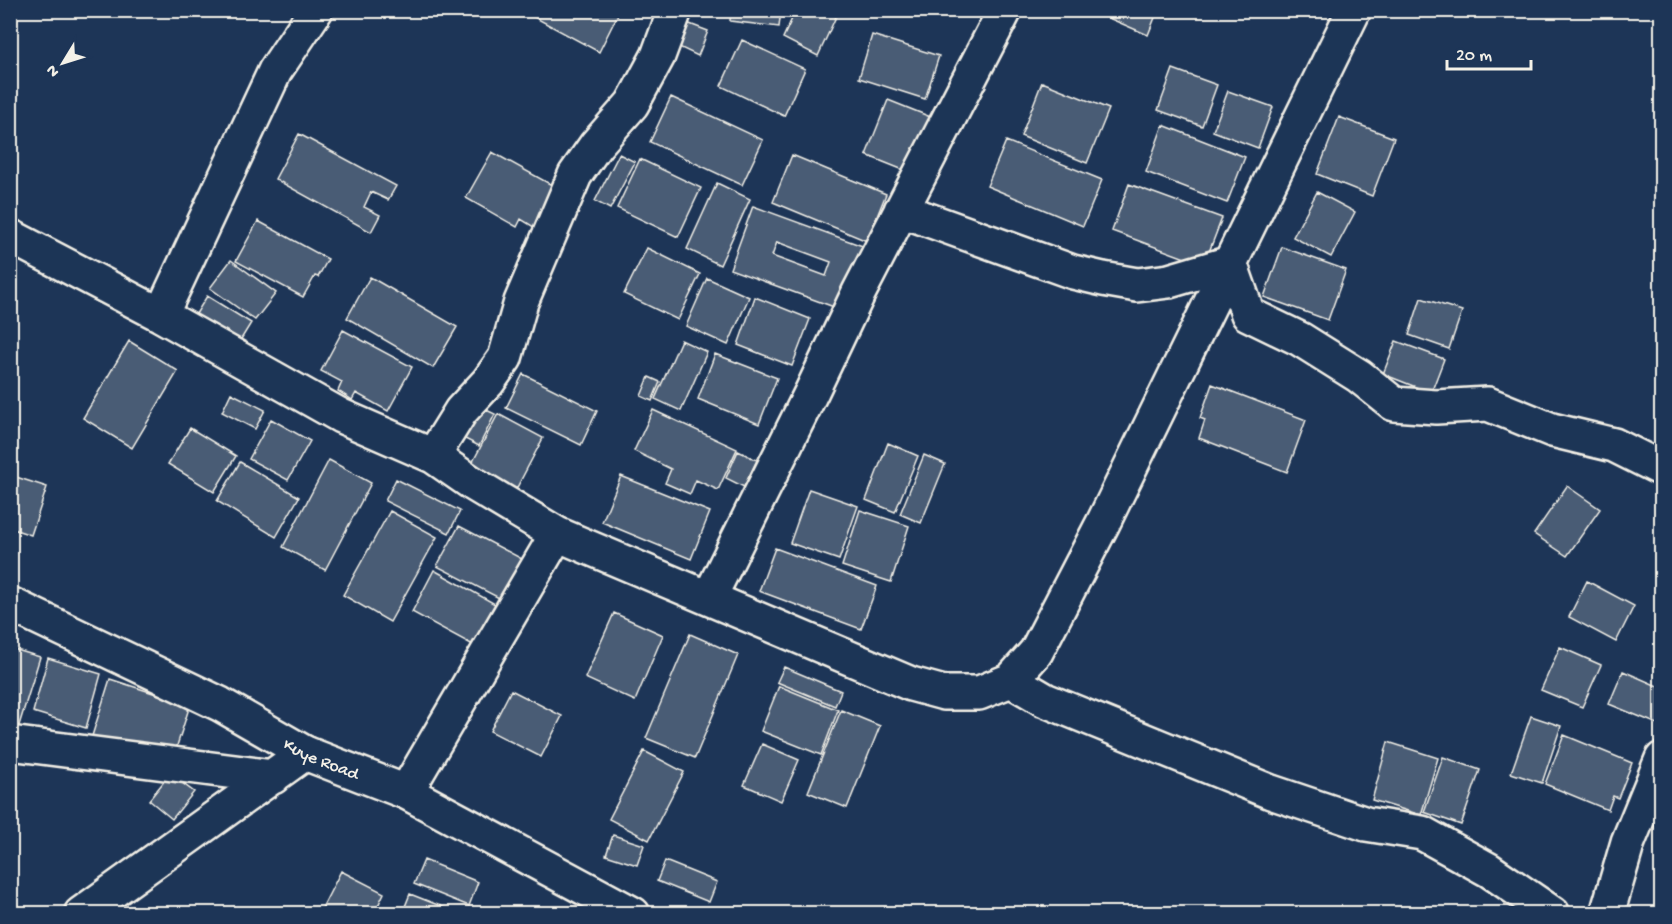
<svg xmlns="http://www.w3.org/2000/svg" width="1672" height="924" font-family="'Gochi Hand',sans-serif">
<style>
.building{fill:#485b74;stroke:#f4f1e8;stroke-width:1.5;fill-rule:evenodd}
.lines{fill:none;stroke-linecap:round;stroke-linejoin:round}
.street-casing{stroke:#f4f1e8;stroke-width:38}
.secondary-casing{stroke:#f4f1e8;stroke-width:38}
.street{stroke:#1d3557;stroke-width:33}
.secondary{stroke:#1d3557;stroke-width:33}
.labels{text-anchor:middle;stroke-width:4.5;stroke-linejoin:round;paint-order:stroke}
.street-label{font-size:18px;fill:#f4f1e8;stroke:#1d3557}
</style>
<rect width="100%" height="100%" fill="#1d3557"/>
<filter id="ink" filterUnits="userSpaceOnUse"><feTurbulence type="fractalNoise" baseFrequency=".0167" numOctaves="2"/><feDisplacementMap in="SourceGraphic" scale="12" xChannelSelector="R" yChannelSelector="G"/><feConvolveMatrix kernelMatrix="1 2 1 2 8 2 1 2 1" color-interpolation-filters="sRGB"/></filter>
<g filter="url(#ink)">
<path class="building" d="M537 10H620L599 52 534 17Z
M731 10H781L779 27 730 21Z
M796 10H839L818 56 783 38Z
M1090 10H1158L1148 35Z
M687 23 708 31 698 56 677 46Z
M872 35 939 56 925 99 859 78Z
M742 40 805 69 784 116 721 86Z
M1173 69 1217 85 1202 126 1158 110Z
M1042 82 1109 109 1087 163 1021 136Z
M1228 91 1273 107 1258 148 1213 131Z
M671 97 763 140 742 185 650 142Z
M888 100 933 118 911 173 866 155Z
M1339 117 1394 138 1372 196 1317 174Z
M1163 125 1245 157 1227 203 1146 172Z
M299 134 396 186 388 200 371 192 364 207 380 215 371 232 275 179Z
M1006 141 1102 180 1083 226 987 186Z
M492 152 559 189 537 229 521 219 517 227 466 198Z
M619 154 635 162 610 209 595 201Z
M792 155 886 194 867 241 773 202Z
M640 159 701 188 678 237 617 208Z
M717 183 750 199 720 265 687 249Z
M1129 184 1222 218 1204 265 1112 231Z
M1317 192 1355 212 1331 257 1293 237Z
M753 206 868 248 845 311 730 269ZM777 242 831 262 826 276 772 256Z
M258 221 328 259 318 277 315 276 303 297 236 261Z
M1282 247 1346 270 1328 320 1264 297Z
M647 248 700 274 678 320 624 294Z
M231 260 276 293 255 320 210 288Z
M370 277 457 327 433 368 347 318Z
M707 278 749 297 728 345 686 326Z
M207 296 251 323 235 349 191 322Z
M755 297 810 319 792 366 738 345Z
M1421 298 1462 311 1449 349 1409 335Z
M343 330 412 367 388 411 356 393 352 400 338 391 342 382 321 371Z
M681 340 707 352 681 411 655 399Z
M129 341 178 371 132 448 83 418Z
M1396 341 1444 359 1431 393 1383 374Z
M715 354 777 378 759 424 698 399Z
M523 374 597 411 581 445 506 408Z
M649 377 660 382 652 401 641 396Z
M1212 384 1306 420 1287 472 1199 438 1205 420 1200 418Z
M231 393 265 410 255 429 222 412Z
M480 407 495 414 479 446 465 439Z
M653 410 737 449 718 490 696 480 690 494 665 483 671 469 634 451Z
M498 414 543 438 513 495 468 471Z
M271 419 310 441 288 480 249 459Z
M190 428 236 456 214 492 168 464Z
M888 443 918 456 895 512 866 500Z
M738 451 757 460 744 487 726 478Z
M924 455 945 464 921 523 900 514Z
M329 460 371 483 325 570 283 547Z
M240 462 299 497 276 537 217 501Z
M10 475 47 487 31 535 10 528Z
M621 476 710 512 691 559 602 522Z
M396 479 460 511 449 533 385 501Z
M1567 486 1600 509 1567 556 1534 534Z
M809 489 858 506 839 560 790 543Z
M860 510 909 526 891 582 842 566Z
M390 511 437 537 390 622 343 595Z
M459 526 524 560 503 600 437 566Z
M775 548 877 586 861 629 759 591Z
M434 570 495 604 473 645 412 612Z
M1587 581 1634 606 1616 642 1569 617Z
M614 613 663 635 635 701 585 678Z
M690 634 738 655 695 758 646 738Z
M1560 647 1601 665 1582 707 1541 690Z
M10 648 40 657 16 735 10 733Z
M48 658 101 674 86 728 33 712Z
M784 667 841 691 835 706 777 682Z
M1623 671 1662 688V721L1660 725 1609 704Z
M110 679 190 705 175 752 150 755 92 736Z
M779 686 838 710 821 755 761 731Z
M511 690 562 716 541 757 490 731Z
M841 710 880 726 847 808 808 792Z
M1531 716 1561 726 1542 783 1511 773Z
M1564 735 1632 763 1618 798 1613 796 1608 810 1545 784Z
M1388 742 1438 758 1421 815 1372 800Z
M762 744 799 760 781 801 744 785Z
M644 751 684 772 649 840 609 819Z
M1443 757 1480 770 1461 825 1424 812Z
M170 774 194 792 172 819 149 800Z
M613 835 644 845 637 865 606 855Z
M424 860 478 882 469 906 414 884Z
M665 861 717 882 709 902 657 881Z
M341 871 384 893 374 914H319Z
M410 894 453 911 452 914H402Z"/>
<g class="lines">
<g class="street-casing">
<path id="street" d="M901 210 1073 272 1103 279 1137 285 1169 281 1230 263 1248 314 1300 339 1359 376 1394 404 1436 407 1488 404 1552 430 1614 445 1662 469
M10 236 161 315 341 416 433 456 472 483 557 534 911 684 944 693H979L1011 680 1036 652 1103 523 1354 10
M161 315 275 71 316 10
M433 456 461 411 488 382 505 358 521 302 575 175 596 145 632 104 658 56 675 10
M709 598 812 391 859 292 1005 10
M1011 680 1045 700 1271 792 1366 824 1422 833 1489 870 1553 914
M10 743 273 777
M406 792 557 534
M81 914 305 753
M1607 914 1628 842 1662 759"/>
</g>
<g class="secondary-casing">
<g id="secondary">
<path id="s1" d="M10 604 220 704 305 753 406 792 633 914"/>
</g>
</g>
<use href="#street" class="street"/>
<use href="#secondary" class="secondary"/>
</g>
</g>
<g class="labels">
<g class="street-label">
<text dy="6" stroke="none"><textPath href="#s1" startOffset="348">Kuye Road</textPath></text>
</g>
</g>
<rect width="1672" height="924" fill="none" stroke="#1d3557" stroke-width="36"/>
<rect x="18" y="18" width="1636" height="888" fill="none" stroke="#f4f1e8" stroke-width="2" filter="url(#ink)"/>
<g transform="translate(63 63) rotate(232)" stroke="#1d3557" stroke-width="4.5" paint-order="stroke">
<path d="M0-4.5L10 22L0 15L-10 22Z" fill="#f4f1e8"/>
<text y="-9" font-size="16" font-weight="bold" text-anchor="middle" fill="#f4f1e8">N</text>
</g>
<path d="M1447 60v9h84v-9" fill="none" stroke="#f4f1e8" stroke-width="3"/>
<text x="1456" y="60" font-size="18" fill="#f4f1e8" stroke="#1d3557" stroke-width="4.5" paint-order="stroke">20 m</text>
</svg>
